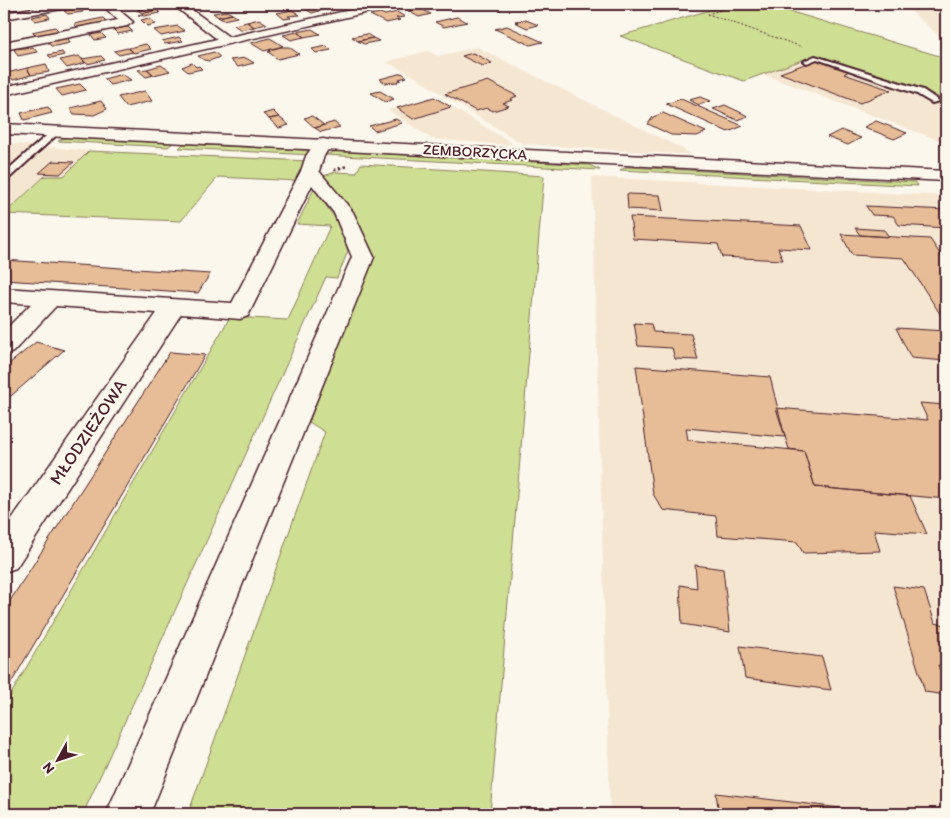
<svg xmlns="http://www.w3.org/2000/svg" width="950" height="818" font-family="Itim,sans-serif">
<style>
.built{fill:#f5e6d2}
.green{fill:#cede92;stroke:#8c7e5e}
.building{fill:#e6bd96;stroke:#4a1f2b}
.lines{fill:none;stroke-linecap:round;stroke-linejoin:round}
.lane-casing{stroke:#4a1f2b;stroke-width:4}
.street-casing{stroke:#4a1f2b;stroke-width:3}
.secondary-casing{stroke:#4a1f2b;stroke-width:3}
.path-far1{stroke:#4a1f2b;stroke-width:1;stroke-dasharray:2 2;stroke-linecap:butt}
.path{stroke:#4a1f2b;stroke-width:2.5;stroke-dasharray:2.5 2.5;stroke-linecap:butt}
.lane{fill:#fbf7ec;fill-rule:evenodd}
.street{fill:#fbf7ec;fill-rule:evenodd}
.secondary{fill:#fbf7ec;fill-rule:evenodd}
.labels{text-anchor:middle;stroke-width:4.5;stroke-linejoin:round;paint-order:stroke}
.far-street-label{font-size:15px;fill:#4a1f2b;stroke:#fbf7ec}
.street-label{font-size:18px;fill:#4a1f2b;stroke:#fbf7ec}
</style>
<rect width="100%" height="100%" fill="#fbf7ec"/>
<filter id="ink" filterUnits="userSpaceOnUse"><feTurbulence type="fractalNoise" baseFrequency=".02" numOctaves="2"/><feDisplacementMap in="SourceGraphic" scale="10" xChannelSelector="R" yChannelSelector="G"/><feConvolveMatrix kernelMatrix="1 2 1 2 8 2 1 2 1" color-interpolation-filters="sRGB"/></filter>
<g filter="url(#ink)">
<path class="built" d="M905 6 946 7V42Z
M477 47 681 148 692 155 523 144 444 96 414 76 386 62 427 51 438 56Z
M816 55 930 93 946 101V143L762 74Z
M435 97 512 143 507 145 432 139 388 110Z
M4 143 89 151 64 176H45L4 212Z
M592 177 946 196V814H610Z"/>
<path class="green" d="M731 4H765L946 58V101L930 93 816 55 744 81 620 36Z
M64 138H71L173 143 168 147 58 141Z
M183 144 306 150 311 152 312 155 179 148Z
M89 151 309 161 298 181 218 177 181 221 4 214 45 176H64Z
M337 151 589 165 600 170 325 155Z
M361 164 544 176 490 814H188L325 432 309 422 374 257 352 211 323 176 336 172 356 173Z
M627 167 915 182 918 186 620 170Z
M314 189 335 218 348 251 337 278 326 277 83 814H4V706L230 317 288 320 330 226 297 224Z"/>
<path class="building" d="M438 4 445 7 434 9 427 5Z
M438 4H459L462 5 448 8Z
M313 5 323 10 312 13 302 7Z
M152 7 156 10 142 13 137 10Z
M80 8 83 12 68 14 64 11Z
M421 9 431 14 419 17 408 11Z
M157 10 160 13 144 16 138 15Z
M292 10 300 15 288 16 291 18 284 19 277 13Z
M227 11 232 14 218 17 213 13Z
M397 12 405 17 396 18 400 20 386 23 370 15 380 13 385 15Z
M47 14 50 18 35 21 32 17Z
M232 14 237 17 223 20 218 17Z
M457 17 467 22 444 27 435 22Z
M103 18 107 22 78 28 74 24Z
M149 18 156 24 147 26 141 20Z
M259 19 267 24 254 27 247 22Z
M526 20 538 25 527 28 515 22H518L515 21Z
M247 22 254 27 241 30 234 25Z
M178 26 185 31 161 36 154 30Z
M507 26 543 42 530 45 495 29Z
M55 27 59 31 36 36 32 32Z
M128 27 132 31 118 34 113 29Z
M312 29 320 34 304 37 297 32Z
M297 32 304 37 291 40 283 35Z
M101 33 106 38 95 40 91 35Z
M367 34 373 38 358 41 352 37Z
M179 37 183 41 165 44 162 41Z
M68 38 70 43 56 46H51L47 41Z
M270 38 283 46 264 51 251 43Z
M373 38 379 41 364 44 358 41Z
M146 44 151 49 134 53 129 48Z
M327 46 331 50 316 53 312 49Z
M33 47 37 52 18 56 14 49Z
M281 47H289L299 54 278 59 268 52 271 51 269 50Z
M128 48 133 52 119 55 114 51Z
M62 52 64 55 51 58 48 55Z
M214 52 220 57 209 61 204 60 198 56Z
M473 53 492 63 482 66 462 56Z
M79 56 85 63 67 68 60 60Z
M101 56 105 60 87 64 82 59Z
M246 58 254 63 238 67 230 60Z
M816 60 849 71 844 74 891 90 860 103 780 73Z
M192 63 196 67 199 66 202 69 188 72 182 67Z
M46 64 49 72 31 75 27 68Z
M161 65 170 71 154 75 147 69Z
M27 68 31 75 13 80 7 73Z
M147 69 154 75 146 77 138 70Z
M402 73 407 77 399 79 401 80 397 81 398 82 385 83 380 79Z
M122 74 131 80 110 85 104 79Z
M488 81 517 96 510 99 513 100 503 103 509 106 493 111 487 108 476 111 445 94Z
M80 84 86 90 62 96 56 89Z
M145 91 152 101 126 107 118 97Z
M380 91 394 99 385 102 371 93Z
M434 97 451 107 413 119 397 108Z
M700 97 710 101 699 105 689 100Z
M681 99 743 126 728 132 666 104Z
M101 101 107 109 94 115 74 114 70 108Z
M725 105 748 116 737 120 713 109Z
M48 107 52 113 24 120 21 113Z
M273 111 279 117 269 119 263 114Z
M663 113 706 132 697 136 671 135 648 124 653 117Z
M312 116 324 125 315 128 304 118Z
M279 117 289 125 279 128 269 119Z
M396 119 402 123 375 131 369 126Z
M876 121 907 133 894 139 864 127Z
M334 122 340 127 321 132 315 128Z
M841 130 861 138 848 145 827 137Z
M53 161 74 162 60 174 39 173Z
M627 194 660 195 663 211 628 209Z
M866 206 946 210V228L899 225 893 216 872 215Z
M630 217 801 226 812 250 778 248 783 260 722 257 718 244 633 239Z
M855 228 884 230 889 237 860 235Z
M841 234 930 239 946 263V323L904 258 852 255Z
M4 260 210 274 198 293 4 280Z
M634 323 651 324 653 332 691 334 698 360 675 359 672 348 638 346Z
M896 328 946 331V361L911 358Z
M36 342 64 350 4 402V368Z
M170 352 205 355 4 695V610Z
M636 366 770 377 785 437 686 428 688 440 804 451 815 487 910 496 927 534 874 530 880 551 803 553 797 542 718 536 716 516 663 510 653 494Z
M920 403 946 405V499L815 487 804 451 789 449 776 408 928 420Z
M695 565 723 569 730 632 682 624 680 585 697 588Z
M893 586 924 590 935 623 946 625V667L938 665 946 689V695L925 692Z
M740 646 822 657 831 690 745 678Z
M716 793 849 809 851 814H719Z"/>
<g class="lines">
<g class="lane-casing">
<path id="lane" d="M815 56 923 90 939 101 932 103 917 94 817 59 807 63 804 61Z
M54 129 61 131 7 180 4 181V173Z"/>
</g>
<g class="street-casing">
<path id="street" d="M55 4H79L73 7 4 19V13Z
M101 4H112L133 22 127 26 4 50V42L118 20Z
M172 4H184L229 37 377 4H397L391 7 4 95V87L217 39Z
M323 139 329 140 331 144 324 156 319 171 353 212 374 257 150 814H106L352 257 334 213 312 185 248 316 240 319 181 314 16 568 4 572V530L157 313 56 306 13 352 4 355V331L31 304 4 302V288L232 303 301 171 306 156 317 140Z"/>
</g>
<g class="secondary-casing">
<path id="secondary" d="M4 124 946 171V181L4 134Z"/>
</g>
<path class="path-far1" d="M708 4 724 9
M724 9 708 14 802 47"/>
<path class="path" d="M334 170 347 166"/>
<use href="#lane" class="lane"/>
<use href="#street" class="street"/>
<use href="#secondary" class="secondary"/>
</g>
</g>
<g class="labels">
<g class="far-street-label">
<text transform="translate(475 152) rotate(3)" y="5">ZEMBORZYCKA</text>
</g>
<g class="street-label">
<text transform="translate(88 432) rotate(-56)" y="6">MŁODZIEŻOWA</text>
</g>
</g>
<rect width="950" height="818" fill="none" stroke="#fbf7ec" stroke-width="20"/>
<rect x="10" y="10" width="930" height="798" fill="none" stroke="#4a1f2b" stroke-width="2" filter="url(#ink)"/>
<g transform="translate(58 760) rotate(230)" stroke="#fbf7ec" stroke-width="4" paint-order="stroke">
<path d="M0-4L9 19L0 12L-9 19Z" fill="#4a1f2b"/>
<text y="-8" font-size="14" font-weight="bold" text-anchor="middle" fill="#4a1f2b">N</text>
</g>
</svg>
